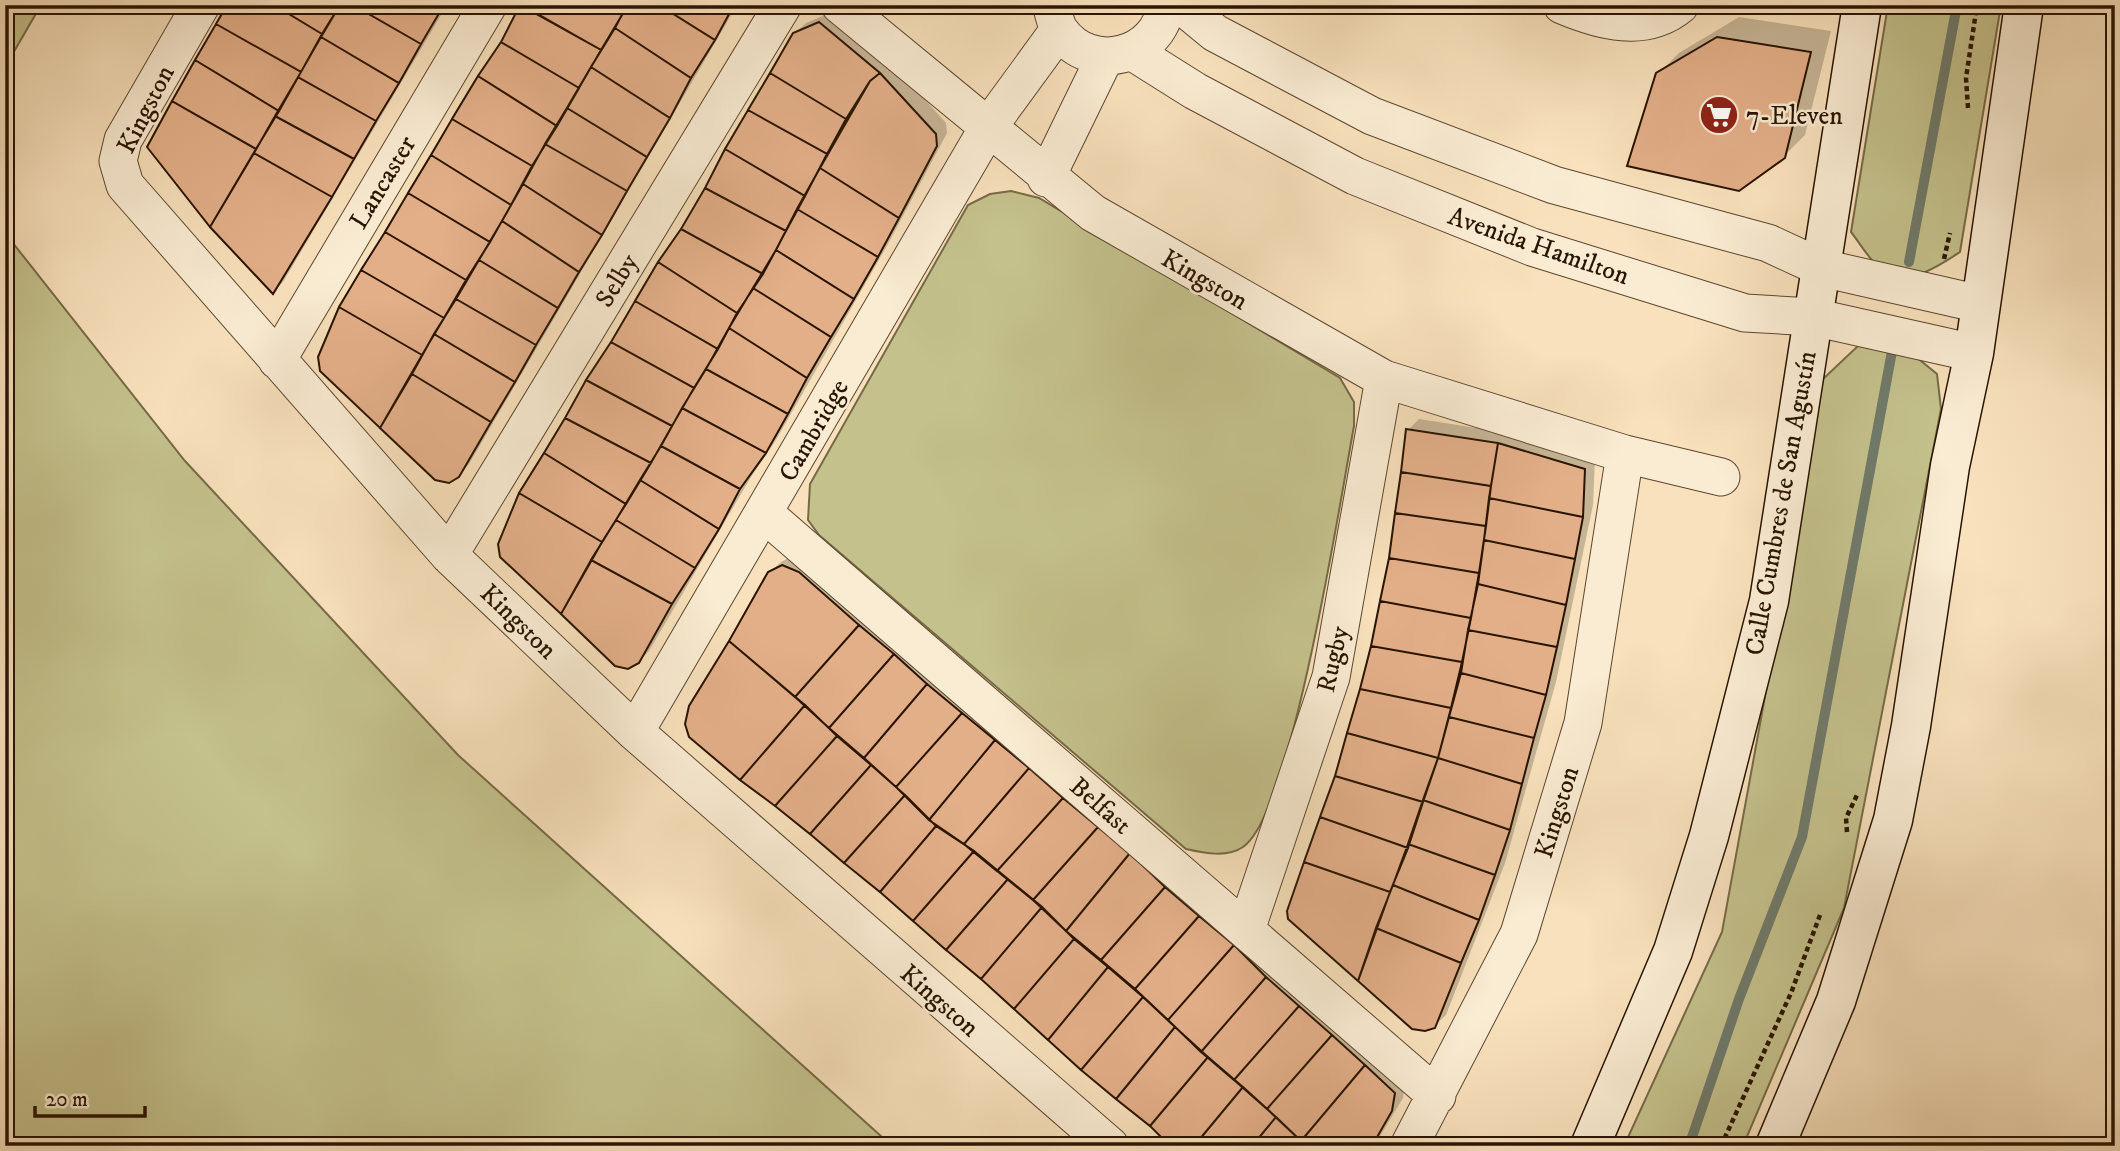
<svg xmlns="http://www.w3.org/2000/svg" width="2120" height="1151" font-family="'IM FELL DW Pica',serif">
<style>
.green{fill:#c4c18c;stroke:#766a46;stroke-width:2}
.shadow{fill:#0003}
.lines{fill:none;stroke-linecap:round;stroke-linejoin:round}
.stream{stroke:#6f7a6a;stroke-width:10}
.building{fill:#e3af89;stroke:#291400;stroke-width:2}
.street-casing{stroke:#5d472f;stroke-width:39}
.secondary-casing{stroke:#291400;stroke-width:41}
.path{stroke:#291400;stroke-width:4.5;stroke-dasharray:5 3.5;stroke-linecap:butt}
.street{stroke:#faecd3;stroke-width:37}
.secondary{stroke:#faecd3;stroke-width:38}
.labels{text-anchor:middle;stroke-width:5;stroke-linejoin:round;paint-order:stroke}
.street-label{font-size:26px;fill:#291400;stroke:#faecd3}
.poi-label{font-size:26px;fill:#291400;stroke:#faecd3;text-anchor:start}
</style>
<rect width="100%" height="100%" fill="#f8e1bc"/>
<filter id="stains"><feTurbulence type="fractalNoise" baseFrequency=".00286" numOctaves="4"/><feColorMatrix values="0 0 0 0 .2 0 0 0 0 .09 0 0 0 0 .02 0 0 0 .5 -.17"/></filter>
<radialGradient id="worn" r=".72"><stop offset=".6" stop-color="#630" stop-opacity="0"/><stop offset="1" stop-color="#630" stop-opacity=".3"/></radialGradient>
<path class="green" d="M5 5H41L5 67Z
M1888 5H2001L1960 252C1939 266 1909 287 1883 271 1871 263 1860 243 1851 232Z
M1011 191 1039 198 1340 378 1354 402V426C1341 495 1292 815 1243 847 1227 858 1204 853 1186 849L819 535 808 520 810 484 968 205 990 194Z
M5 233 185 461 458 755 892 1146H5Z
M1860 344 1910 352 1937 374 1941 409 1844 908 1743 1146H1624L1722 932 1823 379Z"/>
<path class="shadow" d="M231 5H447L283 282 273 292 211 226 149 147Z
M523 5H737L469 464 458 476 436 479 322 370Z
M830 13 891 62 946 123 947 133 888 244 776 440 751 477 649 651 638 662 502 557 794 34 806 23Z
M1739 17 1831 31 1805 135 1784 156 1658 74 1679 53Z
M1419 419 1509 433 1595 459 1593 505 1556 682 1505 863 1446 1015 1434 1026 1337 777 1373 646 1390 558 1408 430Z
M794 555 1405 1081 1403 1098 1374 1146H1173L846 862 769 573 781 562Z"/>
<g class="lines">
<path class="stream" d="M1909 262 1957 5
M1689 1146 1739 999 1802 837 1893 346"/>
</g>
<path class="building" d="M227 5H274L322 34 301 72 216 24Z
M274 5H340L322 34Z
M340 5H353L421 44 399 83 321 37Z
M353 5H444L421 44Z
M520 5 601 50 579 88 501 42Z
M522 5H617L625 10 601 50Z
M627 5H659L715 40 691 78 615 28Z
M659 5H734L715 40Z
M819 22 880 73 870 81 846 119 770 73 793 33Z
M216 24 301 72 279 111 195 60Z
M615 28 691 78 670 118 591 67Z
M321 37 399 83 376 121 298 77Z
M1717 37 1811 52 1785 158 1739 191 1627 166 1656 73Z
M501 42 579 88 557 126 478 76Z
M195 60 279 111 256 149 172 101Z
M591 67 670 118 647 157 567 108Z
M770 73 846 119 827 154 748 110Z
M880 73 936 134 937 146 899 218 820 168 870 81Z
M478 76 557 126 532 166 452 119Z
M298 77 376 121 354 159 275 116Z
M172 101 256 149 210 227 147 147Z
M567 108 647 157 627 191 545 144Z
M748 110 827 154 805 196 725 149Z
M275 116 354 159 332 197 254 153Z
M452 119 532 166 511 205 431 155Z
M545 144 627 191 602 235 523 184Z
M725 149 805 196 786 231 705 188Z
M254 153 332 197 273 294 210 227Z
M431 155 511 205 490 242 408 193Z
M820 168 899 218 878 257 797 209Z
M523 184 602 235 579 272 502 221Z
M705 188 786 231 763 274 681 229Z
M408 193 490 242 466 280 385 232Z
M797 209 878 257 854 299 776 250Z
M502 221 579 272 558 308 479 260Z
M681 229 763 274 737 313 658 262Z
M385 232 466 280 444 318 361 270Z
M776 250 854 299 831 337 753 288Z
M479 260 558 308 536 345 456 299Z
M658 262 737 313 718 349 635 301Z
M361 270 444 318 422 355 339 307Z
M753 288 831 337 807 378 729 328Z
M456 299 536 345 515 382 434 334Z
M635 301 718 349 694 388 611 342Z
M339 307 422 355 380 428 320 371 318 357Z
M729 328 807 378 788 414 706 369Z
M434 334 515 382 491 422 412 374Z
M611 342 694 388 672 426 586 380Z
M706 369 788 414 766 453 682 408Z
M412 374 491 422 459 477 449 483 435 480 380 428Z
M586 380 672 426 651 463 565 418Z
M682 408 766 453 740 489 661 446Z
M565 418 651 463 626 504 544 453Z
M1406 429 1498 443 1491 486 1401 472Z
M1498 443 1585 469 1583 517 1489 498Z
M661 446 740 489 719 529 640 480Z
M544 453 626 504 602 542 519 493Z
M1401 472 1491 486 1486 526 1395 513Z
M640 480 719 529 695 568 616 520Z
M519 493 602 542 561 614 500 557 498 544Z
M1489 498 1583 517 1575 559 1484 540Z
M1395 513 1486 526 1479 573 1389 558Z
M616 520 695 568 672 604 591 560Z
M1484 540 1575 559 1566 605 1478 584Z
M1389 558 1479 573 1471 618 1380 601Z
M591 560 672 604 639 663 628 669 615 666 561 614Z
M782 565 799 572 859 625 795 697 729 641 768 572Z
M1478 584 1566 605 1557 647 1468 630Z
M1380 601 1471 618 1462 662 1371 646Z
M859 625 894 654 829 728 795 697Z
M1468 630 1557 647 1546 695 1461 673Z
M729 641 805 705 740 780 689 737 685 724 689 706Z
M1371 646 1462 662 1451 708 1360 689Z
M894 654 927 684 864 758 829 728Z
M1461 673 1546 695 1534 738 1449 717Z
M927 684 962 713 896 787 864 758Z
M1360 689 1451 708 1438 758 1347 733Z
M805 705 837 736 775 806 740 780Z
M962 713 995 740 929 820 896 787Z
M1449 717 1534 738 1522 784 1438 758Z
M1347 733 1438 758 1423 802 1335 776Z
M837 736 871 765 810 834 775 806Z
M995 740 1029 768 964 844 929 820Z
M1438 758 1522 784 1510 830 1423 800Z
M871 765 905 795 844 863 810 834Z
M1029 768 1063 798 997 871 964 844Z
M1335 776 1423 802 1408 848 1320 817Z
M905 795 936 826 880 892 844 863Z
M1063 798 1098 827 1033 900 997 871Z
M1423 800 1510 830 1495 875 1408 844Z
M1320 817 1408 848 1390 892 1304 862Z
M936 826 974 851 913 921 880 892Z
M1098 827 1130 853 1066 931 1033 900Z
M1408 844 1495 875 1479 920 1393 885Z
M974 851 1008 879 946 950 913 921Z
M1130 853 1165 887 1101 960 1066 931Z
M1304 862 1390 892 1358 981 1288 919 1287 911Z
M1008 879 1042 907 981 979 946 950Z
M1393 885 1479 920 1461 963 1376 928Z
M1165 887 1199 916 1135 989 1101 960Z
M1042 907 1074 939 1014 1009 981 979Z
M1199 916 1234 945 1168 1020 1135 989Z
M1376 928 1461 963 1435 1028 1425 1031 1412 1029 1358 981Z
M1074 939 1108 967 1048 1040 1014 1009Z
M1234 945 1266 977 1201 1052 1168 1020Z
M1108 967 1143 997 1081 1070 1048 1040Z
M1266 977 1299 1006 1234 1080 1201 1052Z
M1143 997 1175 1027 1116 1099 1081 1070Z
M1299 1006 1332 1035 1267 1109 1234 1080Z
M1175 1027 1208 1057 1150 1126 1116 1099Z
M1332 1035 1365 1065 1301 1141 1267 1109Z
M1208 1057 1243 1087 1194 1146H1170L1150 1126Z
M1365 1065 1395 1093 1392 1111 1372 1146H1306L1301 1141Z
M1243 1087 1276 1117 1252 1146H1194Z
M1276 1117 1301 1141 1306 1146H1252Z"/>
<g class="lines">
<g class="street-casing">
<path id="street" d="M201 5 123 140 118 161 125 185 449 555 635 732 1110 1146
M840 5 1093 213 1384 379 1625 454 1721 477
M1051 5C1054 13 1055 24 1060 31 1091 75 1159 57 1166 5
M1181 5 1215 33 1372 116 1554 185 1768 243 1822 268 1980 304
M1562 5C1600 21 1645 34 1680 5
M1133 52 1195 91 1355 176 1532 247 1745 313 1813 317 1974 353
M1046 178 1105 57
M277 360 488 5
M765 514 1437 1096
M449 555 783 5
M635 732 989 126 1059 30
M1246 930 1331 677 1384 379
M1409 1146 1519 934 1583 723 1625 454"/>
</g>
<g class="secondary-casing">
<path id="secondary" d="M1590 1146 1673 951 1709 836 1769 601 1862 5
M1775 1146 1836 1001 1893 820 1911 726 1950 466 1974 353 2024 5"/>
</g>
<path class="path" d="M1968 108 1966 78 1977 5
M1944 259 1950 233
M1847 832 1846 818 1857 795
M1721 1146 1791 993 1820 915"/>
<use href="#street" class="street"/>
<use href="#secondary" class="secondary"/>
</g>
<defs>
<g id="supermarket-disc" transform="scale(2.0125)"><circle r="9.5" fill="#8f2418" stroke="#faecd3"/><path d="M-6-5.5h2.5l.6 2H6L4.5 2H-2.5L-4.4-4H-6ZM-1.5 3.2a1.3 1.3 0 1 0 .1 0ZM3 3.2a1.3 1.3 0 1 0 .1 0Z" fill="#fff"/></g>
</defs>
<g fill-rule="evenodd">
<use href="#supermarket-disc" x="1719" y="115"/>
</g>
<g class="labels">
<g class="street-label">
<text transform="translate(145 109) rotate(-63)" y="9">Kingston</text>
<text transform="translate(382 182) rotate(-59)" y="9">Lancaster</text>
<text transform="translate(1539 245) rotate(19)" y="9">Avenida Hamilton</text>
<text transform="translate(1205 279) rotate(30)" y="9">Kingston</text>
<text transform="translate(616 280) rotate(-59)" y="9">Selby</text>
<text transform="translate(813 430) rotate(-60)" y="9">Cambridge</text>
<text transform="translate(1780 503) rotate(-80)" y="9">Calle Cumbres de San Agustín</text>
<text transform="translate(519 621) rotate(44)" y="9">Kingston</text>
<text transform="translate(1332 659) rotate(-77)" y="9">Rugby</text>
<text transform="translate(1101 805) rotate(41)" y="9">Belfast</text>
<text transform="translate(1556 812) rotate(-73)" y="9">Kingston</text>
<text transform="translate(940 1000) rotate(41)" y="9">Kingston</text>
</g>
<g class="poi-label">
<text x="1746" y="124">7-Eleven</text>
</g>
</g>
<rect width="2120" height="1151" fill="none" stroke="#f8e1bc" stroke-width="28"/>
<rect x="7" y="7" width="2106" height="1137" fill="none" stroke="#291400" stroke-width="3.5"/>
<rect x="14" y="14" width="2092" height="1123" fill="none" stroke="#291400" stroke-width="2"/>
<path d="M35 1106v10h110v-10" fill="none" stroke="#291400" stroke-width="3.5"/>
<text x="46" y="1106" font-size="21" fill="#291400" stroke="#faecd3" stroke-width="5" paint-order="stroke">20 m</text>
<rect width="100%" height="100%" filter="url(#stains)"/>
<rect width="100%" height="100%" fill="url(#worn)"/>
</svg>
